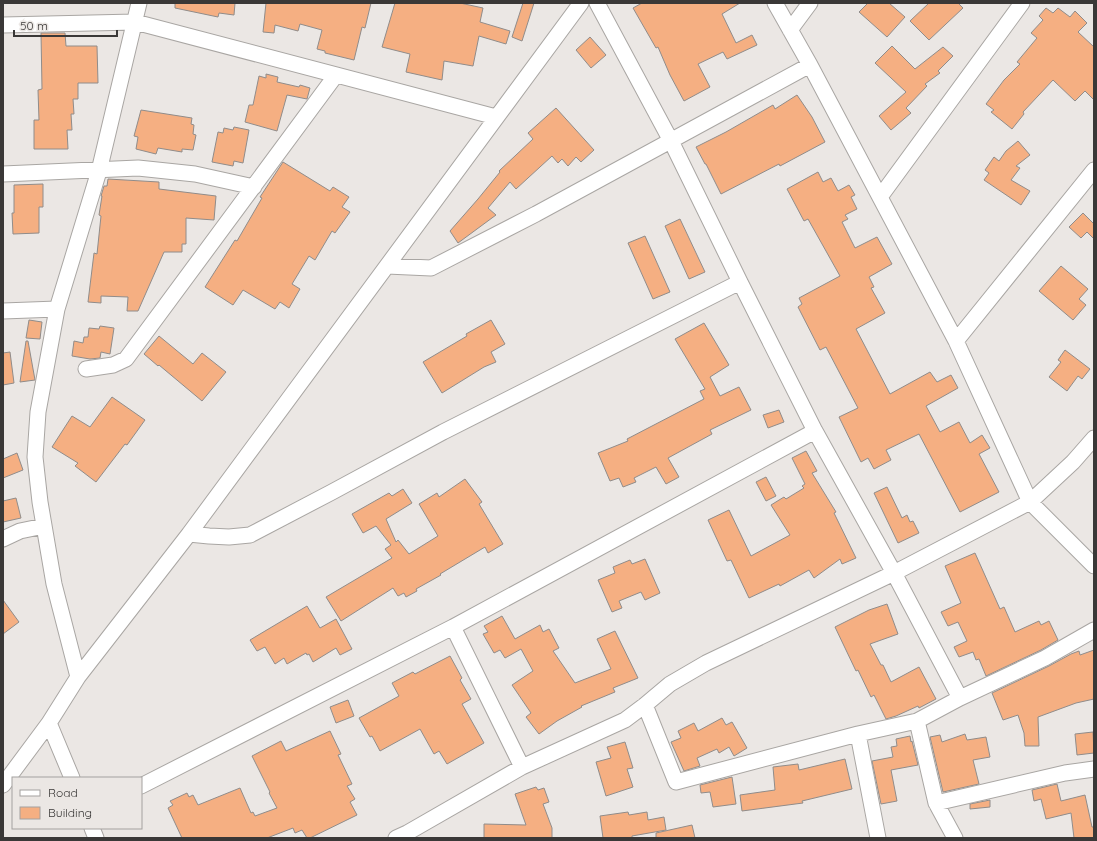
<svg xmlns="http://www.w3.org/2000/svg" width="1097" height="841" font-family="Quicksand,sans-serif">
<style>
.building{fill:#f5af82;stroke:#908c8a}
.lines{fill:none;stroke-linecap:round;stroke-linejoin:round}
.minor-casing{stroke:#a9a6a3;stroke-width:17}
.minor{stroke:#fff;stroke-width:15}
</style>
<rect width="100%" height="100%" fill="#ebe7e4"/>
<path class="building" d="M175 3H235L234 15 219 13 218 17 175 8Z
M266 3H371L365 28 362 27 354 60 325 53V51L317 49 322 30 300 24 298 31 275 25 274 33 263 32Z
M395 3H460L483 8 480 22 510 31 506 44 479 36 473 66 444 61 442 80 406 72 410 54 382 47Z
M523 3H534L522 41 512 37Z
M642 3H740L722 14 736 43 752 35 757 45 727 59 723 52 698 64 710 87 684 101 670 75 658 47 656 48 633 8Z
M868 3H889L905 17 887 37 859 12Z
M929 3H958L963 8 929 40 910 21Z
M1046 8 1053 13 1058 8 1070 17 1075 11 1087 23 1078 32 1094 47V100L1085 91 1075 101 1053 80 1023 112 1024 114 1012 129 991 112 994 110 986 104 1004 80 1020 64 1017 62 1037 38 1031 33 1043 20 1039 16Z
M41 33H65L66 46H97L98 83H78V99H73L74 114H71L72 130H67L68 149H34V120H39L38 90 42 89Z
M590 37 606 55 591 68 576 50Z
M892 46 915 69 943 47 953 56 938 71 940 73 925 84 927 86 906 108 911 113 891 130 879 116 906 92 875 63Z
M266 74 278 77 277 82 299 87 300 85 310 88 307 99 287 95 277 131 245 122 249 105H253L259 76 266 78Z
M797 95 812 117 825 142 780 166 779 164 721 194 706 164H705L696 147 726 132 773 105 775 109Z
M556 108 594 150 581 162 576 157 568 166 562 159 558 163 552 156 516 189 510 182 488 208 496 215 458 243 450 231 478 199 500 172 499 171 533 139 528 133Z
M141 110 192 118 191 124 194 125 193 134 196 135 193 150 182 149V152L158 148 156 154 136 149 138 137 134 136Z
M234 127 249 130 243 163 234 161 233 166 212 162 218 132 223 133 224 128 233 130Z
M1018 141 1030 155 1016 166 1020 168 1011 180 1030 191 1021 205 984 180 989 173 985 170 994 157 999 161 1006 151Z
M283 162 330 191 333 187 349 197 342 207 350 212 335 233 332 231 315 260 309 256 292 284 300 289 289 308 280 302 275 309 243 290 233 305 205 287 235 240 237 241 262 198 260 197Z
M818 172 823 182 831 178 838 191 849 185 855 195 851 197 857 209 845 215 848 219 842 222 855 248 877 237 892 264 869 277 874 287 871 288 885 313 856 329 890 394 930 372 937 382 951 375 958 388 926 406 940 432 959 422 970 443 982 435 990 448 979 454 999 492 960 512 919 434 886 450 891 460 874 469 868 458 861 462 839 417 858 408 826 347 820 350 798 307 802 304 799 298 840 276 808 219 804 221 787 189Z
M108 179 159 182V189L216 196 214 220 186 218V244H182V252H164L138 311H127L128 297 101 296V303L88 302 94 253 97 254 101 216 99 215 102 196H101L104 186H107Z
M43 184V207H39V233L13 234 12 213H14V185Z
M1083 213 1094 224V239L1087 232 1081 238 1069 227Z
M680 219 705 272 689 279 665 226Z
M645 236 670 292 653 299 628 243Z
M1061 266 1088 289 1079 299 1086 305 1073 320 1039 291Z
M29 320 42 322 40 339 26 338Z
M491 320 505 344 491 352 496 362 484 367 442 393 423 362 467 336 466 334Z
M704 323 729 365 710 377 720 396 739 387 751 410 710 430 712 434 668 458 679 477 666 484 656 467 634 478 636 482 623 487 619 478 610 481 598 453 628 441 627 439 704 399 700 391 705 389 675 339Z
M100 326 114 328 110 354 101 352 100 358 90 359 72 356 74 341 83 343 84 337H88L89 328 99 329Z
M159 336 193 364 202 353 226 372 202 401 159 365 158 366 144 354Z
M26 341H28L35 380 20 382Z
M1065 350 1090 369 1082 379 1078 376 1067 391 1049 377 1061 362 1058 360Z
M10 352 14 383 3 385V353Z
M112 397 145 420 127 445 125 444 96 482 75 466 78 463 52 447 72 416 90 427Z
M779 410 784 422 768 428 763 415Z
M806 451 817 471 812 473 836 512 834 513 856 558 842 564 840 559 814 578 809 570 780 586 779 584 749 598 731 560 727 561 708 520 729 510 751 556 790 535 771 505 784 497 786 499 804 488 802 486 805 484 792 458Z
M17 453 23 470 3 478V459Z
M766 477 776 496 766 501 756 482Z
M465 479 482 502 479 504 503 544 488 553 485 547 440 574 441 575 416 589 417 591 406 597 404 593 398 596 393 588 341 621 326 597 392 558 385 549 391 545 376 526 363 533 352 514 389 493 392 496 403 489 412 503 386 519 396 542 398 540 409 554 438 536 419 504 437 493 439 497Z
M887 487 902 518 907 515 910 522 913 521 919 533 898 543 874 493Z
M16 498 21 518 3 522V501Z
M975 553 1000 609 1004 607 1015 632 1039 621 1041 625 1049 621 1058 640 1041 650 986 676 979 659 976 660 973 652 959 657 954 647 967 641 958 622 948 626 941 612 961 603 945 566Z
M645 559 660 593 645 600 641 592 619 601 622 608 612 612 598 580 615 573 613 567 630 560 632 564Z
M3 600 19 622 3 634Z
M887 604 898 634 870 644 881 665H883L891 682 919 667 936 699 919 708 918 706 896 716 886 719 874 695 871 697 858 670 856 671 835 627 869 610Z
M307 606 320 628 336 619 352 649 340 655 336 648 313 662 309 654 307 655 306 653 287 664 284 658 275 664 265 647 257 651 250 640Z
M502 616 515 639 540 625 543 632 549 629 559 648 553 651 575 683 611 669 597 639 615 631 638 678 613 688 615 692 581 706 582 707 557 721 539 734 526 717 531 713 512 685 533 671 521 649 505 658 500 650 494 653 483 634 488 632 484 626Z
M1094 650V699L1076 703 1038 717 1039 746H1025L1024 733 1018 715 1003 720 992 693 1049 666 1071 654 1079 651 1080 655Z
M450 656 462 678 460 680 471 699 462 704 484 743 447 764 439 751 434 754 420 729 380 751 372 736 370 737 359 718 399 696 392 683 413 672 415 674Z
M348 700 354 716 336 723 330 707Z
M722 718 726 725 732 722 747 748 734 756 729 747 719 753 717 749 697 758 700 766 684 771 671 742 681 738 678 731 694 723 698 731Z
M330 731 341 754 338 755 352 784 347 786 355 799 350 802 357 815 310 838H307L302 830 295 833 293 828 267 838H182L168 808 173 805 170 801 187 793 189 797 193 795 198 805 240 788 251 813 253 812 255 816 277 808 269 793 270 792 252 756 281 741 286 751Z
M1093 732 1094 753 1077 755 1075 734Z
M965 734 967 740 986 737 990 757 973 760 979 784 943 792 930 737 940 735 942 742Z
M910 736 911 742 912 741 918 765 891 770 897 801 881 804 872 761 893 757 891 747 897 746 896 739Z
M625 742 633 768 627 769 633 787 606 796 596 762 611 758 607 747Z
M845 759 852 789 802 801 803 803 742 811 740 795 775 790 773 767 798 764 799 770Z
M732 777 736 804 713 807 710 792 701 793 700 785Z
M1057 784 1061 801 1085 795 1092 827H1094V838H1074L1071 813 1046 819 1041 799 1034 801 1032 790Z
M536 787 538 790 544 788 549 802 543 804 552 828V838H484V824L526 825 515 794Z
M990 800V807L970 809V804Z
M628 812 629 815 647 812 648 820 664 817 666 830 632 836V838H603L600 816Z
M692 825 695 838H656V833Z"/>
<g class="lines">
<g class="minor-casing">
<path id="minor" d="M597 3 671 141 740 282 815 431 894 573 960 698 917 721 858 734 878 838
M775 3 810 65 956 341 1030 502 1094 566
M3 25 135 22 496 117
M790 30 810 3
M3 174 138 168 195 174 254 187
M880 197 1022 3
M387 266 431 268 536 214 810 65
M3 311 57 309
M956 341 1094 170
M86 369 113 365 126 359 336 75
M189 534 209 536 229 537 250 535 332 492 443 432 740 282
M3 539 20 531 44 526
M453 627 522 767
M78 677 54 584 40 502 35 457 38 412 57 309 99 171 139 3
M960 698 1045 658 1094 630
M645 705 676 782 858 734
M917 721 936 803 955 838
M49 723 72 778
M3 785 49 723 78 677 189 534 581 3
M141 786 453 627 815 431
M936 803 1065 773 1094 769
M92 828 96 838
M396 838 407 833 522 767 625 720 645 705 670 684 706 663 894 573 1030 502 1073 462 1094 438"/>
</g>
<use href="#minor" class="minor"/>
</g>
<rect width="1097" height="841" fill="none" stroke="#3a3837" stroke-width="8"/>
<rect x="12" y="777" width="130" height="52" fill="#ebe7e4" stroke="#a4a19f"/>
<rect x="20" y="790" width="20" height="6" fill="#ffffff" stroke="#a4a19f"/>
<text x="48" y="797" font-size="12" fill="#3a3837">Road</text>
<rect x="20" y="807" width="20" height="12" fill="#f5af82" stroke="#a4a19f"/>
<text x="48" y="817" font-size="12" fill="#3a3837">Building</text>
<path d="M14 30v6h103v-6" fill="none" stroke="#3a3837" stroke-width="2"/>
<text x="20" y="30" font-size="12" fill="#3a3837" stroke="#ebe7e4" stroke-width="3" paint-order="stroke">50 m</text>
</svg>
